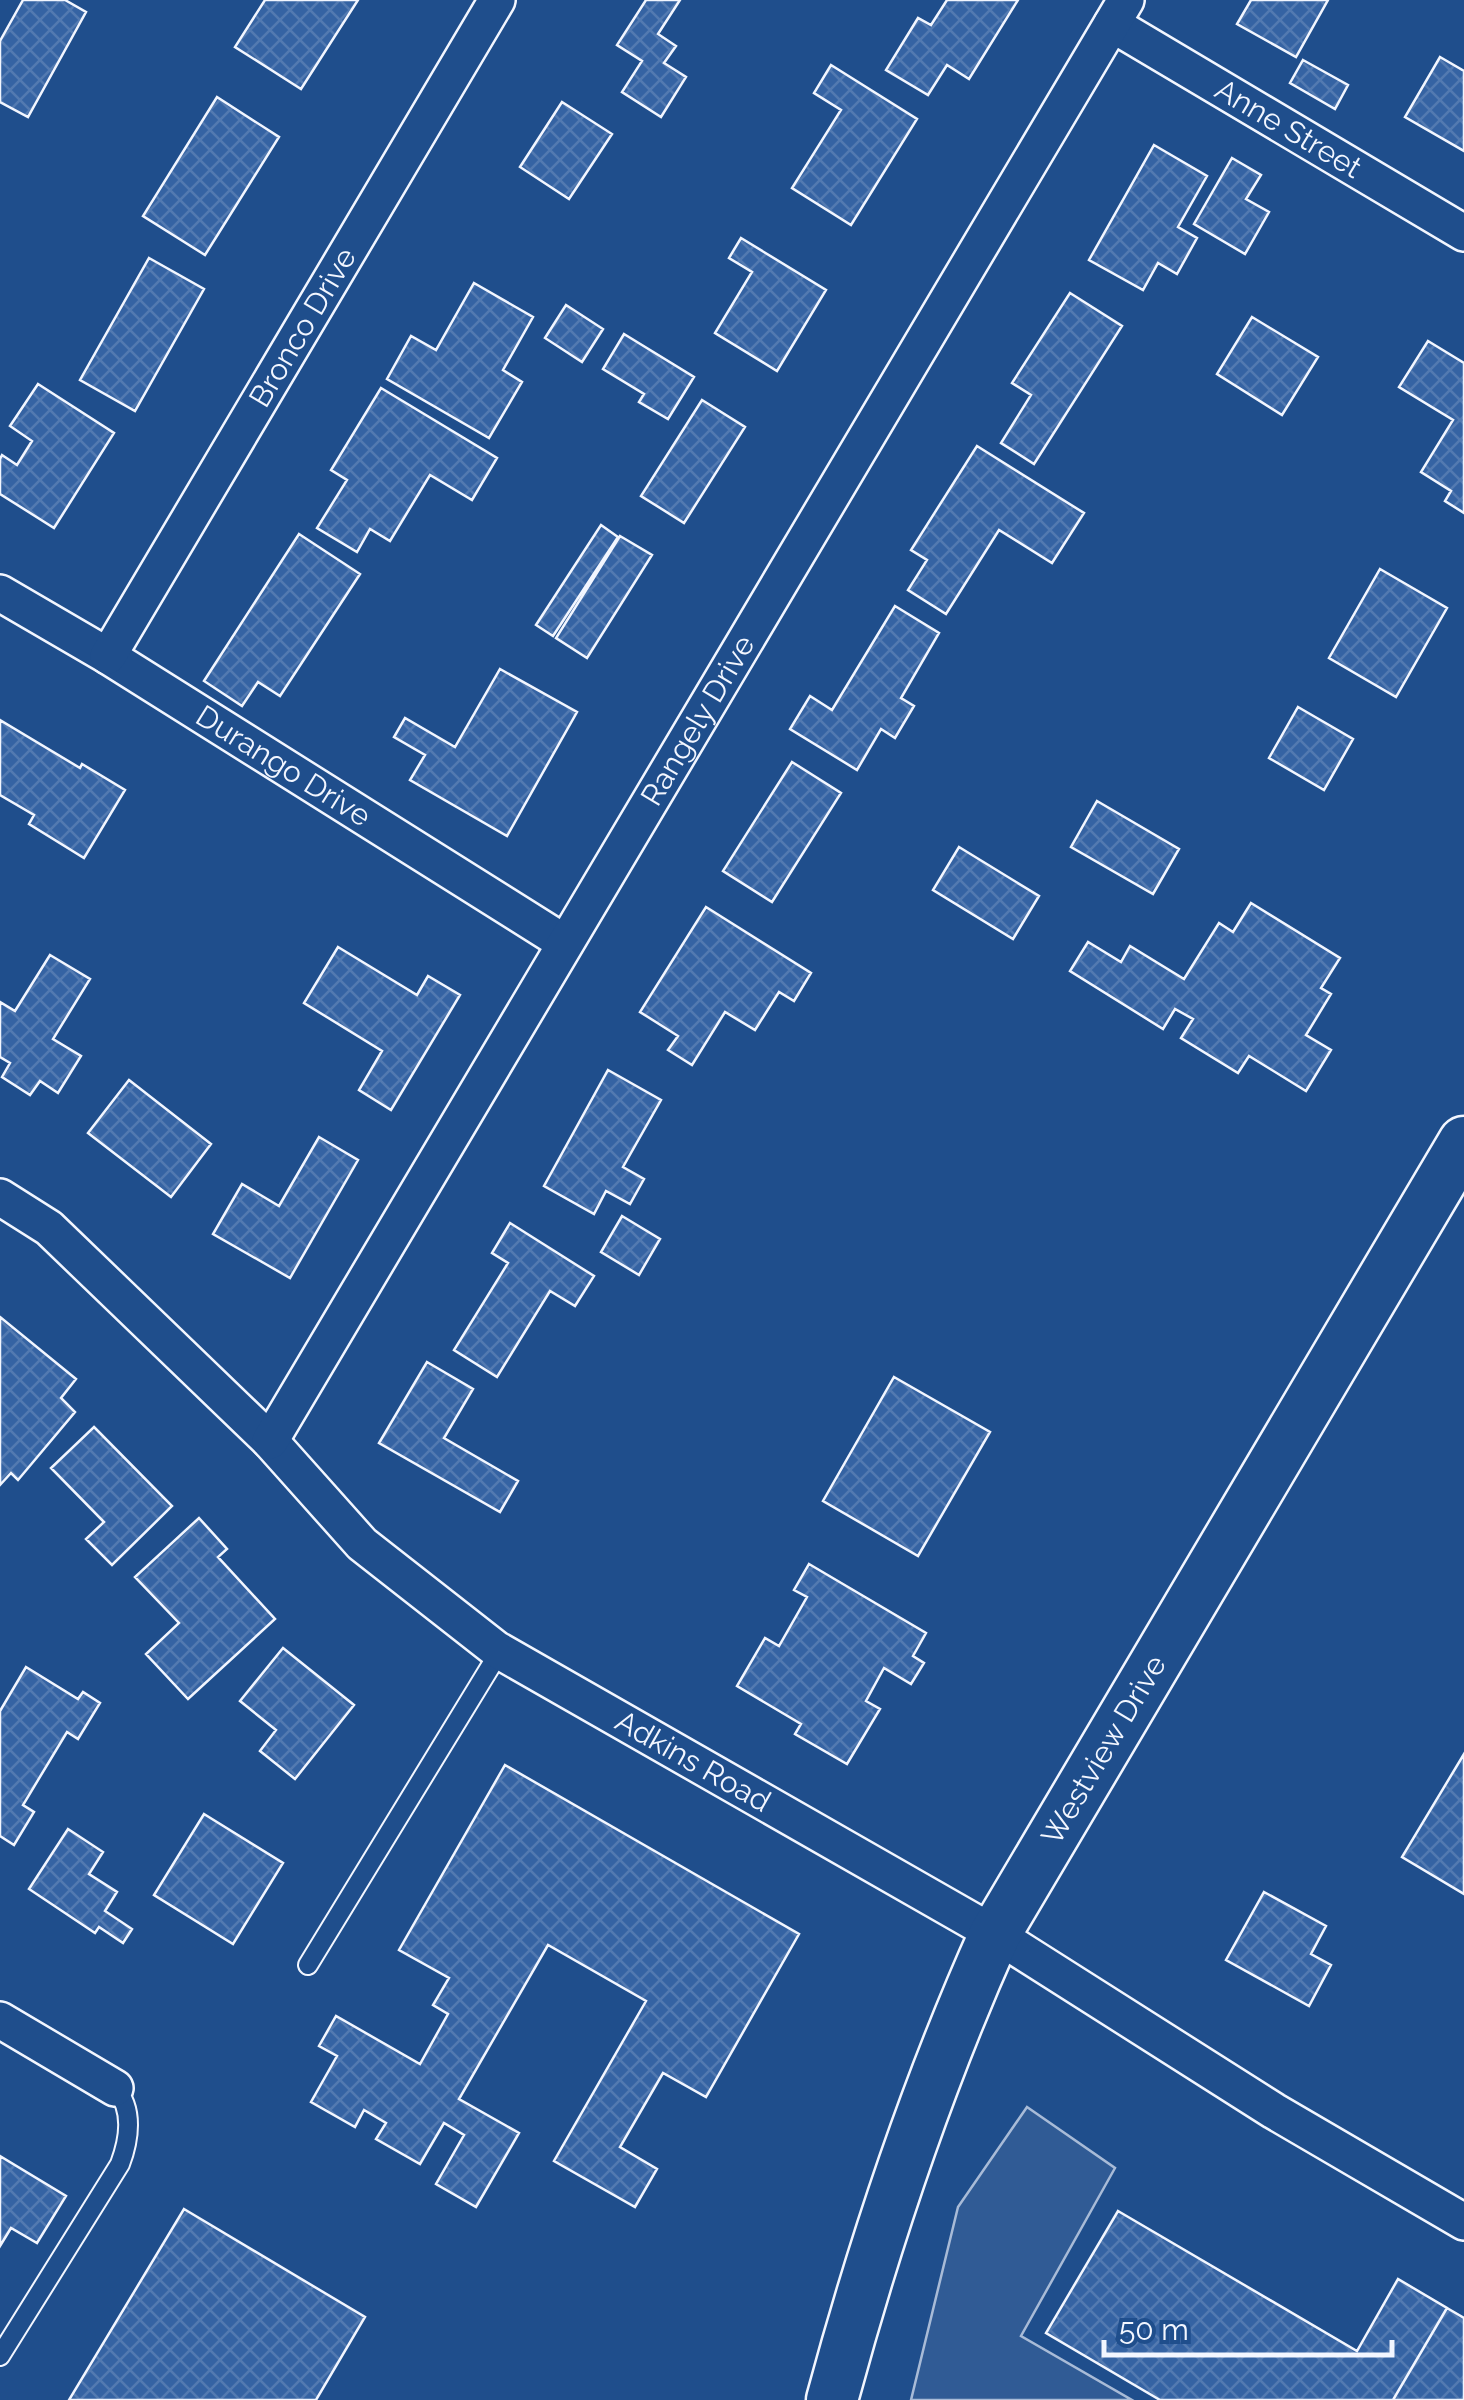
<svg xmlns="http://www.w3.org/2000/svg" width="1464" height="2400" font-family="Raleway,sans-serif">
<style>
.parking{fill:#305b95;stroke:#a8bbd7;stroke-width:2.5}
.building{fill:url(#building-cross-hatch);stroke:#f2f6ff;stroke-width:2.5}
.lines{fill:none;stroke-linecap:round;stroke-linejoin:round}
.lane-casing{stroke:#f2f6ff;stroke-width:22}
.street-casing{stroke:#f2f6ff;stroke-width:40}
.secondary-casing{stroke:#f2f6ff;stroke-width:55}
.lane{stroke:#1f4e8c;stroke-width:18}
.street{stroke:#1f4e8c;stroke-width:35}
.secondary{stroke:#1f4e8c;stroke-width:50}
.labels{text-anchor:middle;stroke-width:8;stroke-linejoin:round;paint-order:stroke}
.street-label{font-size:30px;fill:#f2f6ff;stroke:#1f4e8c}
</style>
<defs>
<pattern id="building-cross-hatch" width="8" height="8" patternUnits="userSpaceOnUse" patternTransform="scale(2.5)"><rect width="8" height="8" fill="#3563a3"/><path d="M0 0l8 8M0 8l8-8" fill="none" stroke="#537ab1"/></pattern>
</defs>
<rect width="100%" height="100%" fill="#1f4e8c"/>
<path class="parking" d="M1027 2107 1115 2168 1021 2336 1132 2400H911L958 2207Z"/>
<path class="building" d="M23 0H65L86 12 28 117 0 102V41Z
M265 0H358L301 89 235 47Z
M646 0H680L658 34 676 46 664 63 686 77 661 117 622 92 642 61 617 45Z
M947 0H1018L969 79 947 65 928 95 886 70 918 18 931 25Z
M1251 0H1328L1296 57 1237 24Z
M1440 57 1464 71V151L1405 117Z
M1303 60 1348 85 1335 109 1290 83Z
M831 65 917 119 851 225 792 188 841 110 814 93Z
M217 97 279 137 205 255 143 216Z
M562 102 612 134 569 199 520 167Z
M1154 145 1207 176 1178 227 1197 238 1177 274 1158 263 1143 290 1089 260Z
M1232 158 1261 175 1246 199 1269 212 1245 254 1194 224Z
M741 238 826 290 777 371 715 333 752 272 729 258Z
M149 258 204 289 135 411 80 380Z
M474 283 533 317 503 370 522 382 489 438 387 379 411 336 436 350Z
M1070 293 1122 326 1034 464 1001 443 1031 395 1012 383Z
M566 305 603 329 582 362 545 338Z
M1252 317 1318 357 1282 415 1217 374Z
M624 334 694 377 668 419 639 402 644 394 603 369Z
M1428 341 1464 363V513L1445 501 1451 491 1421 472 1453 420 1399 387Z
M38 384 114 433 54 528 0 494V459L2 455 17 465 32 441 10 426Z
M381 388 497 458 472 500 430 475 390 541 370 529 357 552 317 528 347 480 331 470Z
M702 400 745 427 684 523 641 496Z
M977 446 1084 513 1052 563 999 530 946 614 908 590 927 560 911 550Z
M601 525 618 537 553 636 536 625Z
M299 534 360 574 280 696 258 682 242 706 204 681Z
M620 536 652 555 587 658 556 638Z
M1380 569 1447 608 1396 697 1329 658Z
M895 606 939 633 901 698 914 706 895 738 881 729 857 770 790 729 810 696 832 710Z
M500 669 577 712 507 836 410 780 425 755 394 737 405 718 455 747Z
M1298 707 1353 739 1324 790 1269 758Z
M0 720 80 768 82 764 125 790 84 858 29 824 34 815 0 795Z
M792 762 841 793 772 902 723 871Z
M1097 801 1179 849 1153 894 1071 847Z
M959 847 1039 896 1013 939 933 890Z
M1251 903 1340 958 1321 988 1331 994 1306 1035 1331 1050 1306 1091 1249 1056 1238 1073 1181 1038 1193 1019 1175 1009 1163 1029 1070 971 1088 942 1121 962 1130 946 1184 979 1219 923 1233 932Z
M706 907 811 973 794 1001 779 992 755 1030 725 1012 692 1065 668 1050 678 1036 640 1012Z
M338 947 417 995 428 976 460 995 391 1110 359 1090 382 1051 304 1003Z
M50 955 90 979 53 1039 81 1056 58 1093 40 1081 30 1095 2 1077 10 1063 0 1057V1002L15 1011Z
M608 1070 661 1100 623 1167 644 1179 630 1204 606 1191 594 1214 544 1186Z
M129 1080 211 1144 171 1197 88 1133Z
M319 1137 358 1160 290 1278 213 1234 242 1184 279 1206Z
M622 1216 660 1239 639 1275 601 1252Z
M510 1223 594 1276 575 1306 550 1291 497 1377 454 1350 508 1263 492 1253Z
M0 1317 76 1379 61 1398 75 1412 18 1480 11 1473 0 1485Z
M427 1362 473 1389 444 1438 518 1481 500 1512 379 1443Z
M894 1377 990 1432 918 1556 823 1501Z
M94 1427 172 1506 112 1565 86 1539 104 1522 51 1468Z
M199 1518 227 1549 218 1557 275 1619 188 1699 146 1654 179 1623 135 1577Z
M809 1564 926 1633 913 1656 924 1663 911 1684 884 1668 866 1701 880 1709 847 1764 795 1734 801 1724 737 1686 765 1638 779 1646 807 1597 794 1590Z
M283 1648 354 1705 295 1779 260 1751 276 1730 240 1701Z
M26 1667 78 1699 83 1692 100 1703 78 1739 67 1732 23 1805 34 1812 14 1845 0 1836V1711Z
M1464 1754V1894L1402 1857Z
M505 1765 799 1934 706 2097 663 2073 620 2147 657 2169 635 2207 554 2161 646 2001 548 1945 459 2099 519 2133 476 2207 436 2184 464 2135 444 2123 420 2164 376 2139 386 2123 364 2110 355 2127 311 2102 337 2056 319 2046 336 2016 420 2064 448 2014 433 2005 449 1978 399 1950Z
M204 1814 283 1863 233 1944 154 1895Z
M68 1829 103 1852 89 1874 117 1892 105 1911 132 1929 123 1943 99 1927 95 1933 29 1889Z
M1264 1892 1326 1926 1311 1954 1331 1965 1309 2006 1226 1960Z
M0 2156 66 2196 37 2243 11 2228 0 2246Z
M184 2209 365 2317 316 2400H69Z
M1118 2211 1357 2351 1398 2279 1447 2308 1393 2400H1160L1046 2333Z
M1447 2308 1464 2318V2400H1393Z"/>
<g class="lines">
<g class="lane-casing">
<path id="lane" d="M308 1965 500 1651
M0 2356 120 2164C129 2140 134 2109 115 2088"/>
</g>
<g class="street-casing">
<g id="street">
<path id="s1" d="M1112 24 1464 233"/>
<path id="s2" d="M0 593 108 656 565 943"/>
<path id="s3" d="M108 656 497 0"/>
<path id="s4" d="M0 1197 49 1228 270 1441 362 1544 496 1649 995 1934 1274 2111 1464 2222"/>
<path id="s5" d="M270 1441 1126 0"/>
<path d="M0 2020 115 2088"/>
</g>
</g>
<g class="secondary-casing">
<g id="secondary">
<path id="s6" d="M832 2400C875 2241 927 2085 995 1934L1464 1142"/>
</g>
</g>
<use href="#lane" class="lane"/>
<use href="#street" class="street"/>
<use href="#secondary" class="secondary"/>
</g>
<g class="labels">
<g class="street-label">
<text dy="10" stroke="none"><textPath href="#s1" startOffset="205">Anne Street</textPath></text>
<text dy="10" stroke="none"><textPath href="#s3" startOffset="382">Bronco Drive</textPath></text>
<text dy="10" stroke="none"><textPath href="#s5" startOffset="838">Rangely Drive</textPath></text>
<text dy="10" stroke="none"><textPath href="#s2" startOffset="332">Durango Drive</textPath></text>
<text dy="10" stroke="none"><textPath href="#s6" startOffset="708">Westview Drive</textPath></text>
<text dy="10" stroke="none"><textPath href="#s4" startOffset="900">Adkins Road</textPath></text>
</g>
</g>
<path d="M1104 2340v15h288v-15" fill="none" stroke="#f2f6ff" stroke-width="5"/>
<text x="1119" y="2340" font-size="30" fill="#f2f6ff" stroke="#1f4e8c" stroke-width="8" paint-order="stroke">50 m</text>
</svg>
